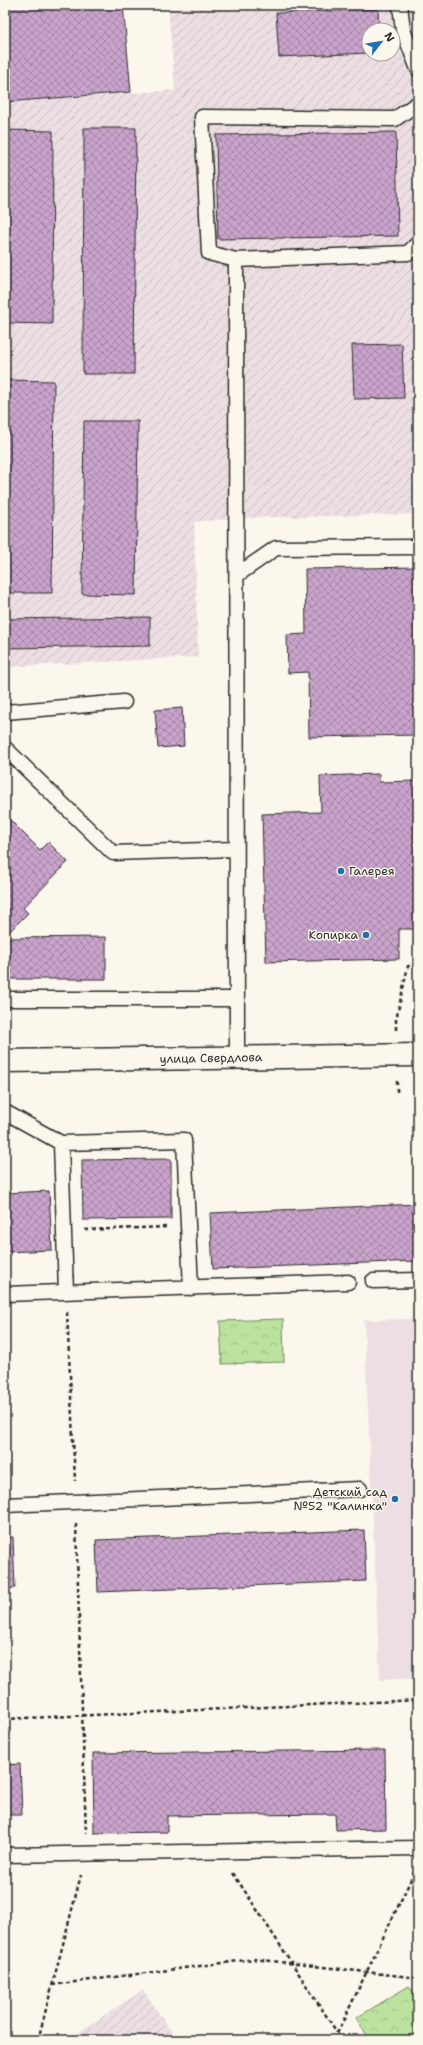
<svg xmlns="http://www.w3.org/2000/svg" width="423" height="2045" font-family="'Shantell Sans',sans-serif">
<style>
.built{fill:#ecdee2}
.industrial{fill:url(#industrial-furrows);fill-rule:evenodd}
.park{fill:url(#park-crowns);stroke:#738664}
.building{fill:url(#building-cross-hatch);stroke:#2b2b2b}
.lines{fill:none;stroke-linecap:round;stroke-linejoin:round}
.service-casing{stroke:#2b2b2b;stroke-width:17}
.tertiary-casing{stroke:#2b2b2b;stroke-width:25}
.path{stroke:#2b2b2b;stroke-width:2.5;stroke-dasharray:4 3;stroke-linecap:butt}
.service{stroke:#fbf7ec;stroke-width:14}
.tertiary{stroke:#fbf7ec;stroke-width:22}
.poi-dot{fill:#1f6fb2;stroke:#fbf7ec;stroke-width:1.5}
.labels{text-anchor:middle;stroke-width:3;stroke-linejoin:round;paint-order:stroke}
.poi-label{font-size:12px;fill:#2b2b2b;stroke:#fbf7ec;text-anchor:end}
.street-label{font-size:12px;fill:#2b2b2b;stroke:#fbf7ec}
</style>
<defs>
<pattern id="industrial-furrows" width="10" height="10" patternUnits="userSpaceOnUse"><rect width="10" height="10" fill="#ecdee2"/><path d="M-1 1l2-2M0 10L10 0M9 11l2-2" fill="none" stroke="#cbbfc2"/></pattern>
<pattern id="park-crowns" width="20" height="18" patternUnits="userSpaceOnUse"><rect width="20" height="18" fill="#bbe29e"/><path d="M2 6a3 3 0 1 1 6 0M12 15a3 3 0 1 1 6 0" fill="none" stroke="#a1c288"/></pattern>
<pattern id="building-cross-hatch" width="8" height="8" patternUnits="userSpaceOnUse"><rect width="8" height="8" fill="#c9a3cb"/><path d="M0 0l8 8M0 8l8-8" fill="none" stroke="#a385a5"/></pattern>
</defs>
<rect width="100%" height="100%" fill="#fbf7ec"/>
<filter id="ink" filterUnits="userSpaceOnUse"><feTurbulence type="fractalNoise" baseFrequency=".025" numOctaves="2"/><feDisplacementMap in="SourceGraphic" scale="8" xChannelSelector="R" yChannelSelector="G"/><feConvolveMatrix kernelMatrix="1 2 1 2 8 2 1 2 1" color-interpolation-filters="sRGB"/></filter>
<g filter="url(#ink)">
<path class="built" d="M418 1319V1678L380 1680 364 1320Z"/>
<path class="industrial" d="M168 5H418V514L237 518 194 522 198 657 5 667V102L175 90ZM369 30H393V54H369Z
M143 1990 177 2040H67Z"/>
<path class="park" d="M283 1319 284 1362 222 1364 220 1321Z
M409 1986 418 1999V2040H370L356 2018Z"/>
<path class="building" d="M5 5H123L131 92 5 102Z
M378 9 379 30H369V53L279 57 276 13Z
M84 128H136L134 374H83Z
M5 130 53 131 52 324 5 323Z
M396 132 398 236 218 239 216 135Z
M402 344 404 398 354 399 352 345Z
M5 380 54 381 52 593H5Z
M84 421H138L136 595 82 594Z
M418 567V735L309 737 308 672 288 673 287 635 306 634 305 569Z
M150 617V646L5 648V619Z
M182 708 184 746 158 748 155 710Z
M379 774V782L418 781V929H399V959L266 962 262 814 321 812 320 776Z
M5 815 40 850 48 842 68 862 23 908 28 913 7 934 5 933Z
M106 937V979H5V938Z
M171 1159V1219L83 1220 82 1160Z
M49 1191 52 1250 5 1252V1193Z
M418 1204V1261L213 1269 210 1213Z
M364 1530 366 1581 98 1592 96 1540Z
M5 1537H13L15 1588 5 1589Z
M385 1750 386 1829 336 1830 335 1814 167 1816V1832L94 1833 93 1753Z
M20 1764 22 1815H5V1765Z"/>
<g class="lines">
<g class="service-casing">
<path id="service" d="M400 5 403 30 418 69
M236 260 209 253 202 117 395 119 418 103
M237 575 276 548 418 547
M5 712 124 702
M5 748 113 853 236 849
M5 999H236
M237 1058 236 260 408 253 418 243
M5 1112 61 1143 66 1292
M61 1143 184 1140 191 1288
M373 1281 418 1280
M5 1294 348 1282
M5 1505 360 1489
M5 1855 418 1848"/>
</g>
<g class="tertiary-casing">
<path id="tertiary" d="M5 1061 418 1055"/>
</g>
<path class="path" d="M396 1030V1020L408 966H418
M397 1081V1092
M85 1230 166 1227
M67 1312 75 1481
M76 1524 86 1833
M5 1719 418 1700
M233 1873 342 2040
M52 1985 254 1959 418 1978
M38 2040 81 1875
M334 2040 415 1871"/>
<use href="#service" class="service"/>
<use href="#tertiary" class="tertiary"/>
</g>
</g>
<g class="poi-dot">
<circle cx="341" cy="871" r="4"/>
<circle cx="366" cy="935" r="4"/>
<circle cx="395" cy="1499" r="4"/>
</g>
<g class="labels">
<g class="poi-label">
<text x="349" y="875" text-anchor="start">Галерея</text>
<text x="358" y="939">Копирка</text>
<text x="387" y="1496">Детский сад<tspan x="387" dy="14">№52 "Калинка"</tspan></text>
</g>
<g class="street-label">
<text transform="translate(211 1058) rotate(-1)" y="4">улица Свердлова</text>
</g>
</g>
<rect width="423" height="2045" fill="none" stroke="#fbf7ec" stroke-width="20"/>
<rect x="10" y="10" width="403" height="2025" fill="none" stroke="#2b2b2b" stroke-width="1.5" filter="url(#ink)"/>
<g transform="translate(381 42) rotate(59)"><circle r="19" fill="#fbf7ec" stroke="#a8a59f"/>
<path d="M0-3L7 15L0 10L-7 15Z" fill="#1f6fb2"/>
<text y="-6" font-size="11" font-weight="bold" text-anchor="middle" fill="#2b2b2b">N</text>
</g>
</svg>
